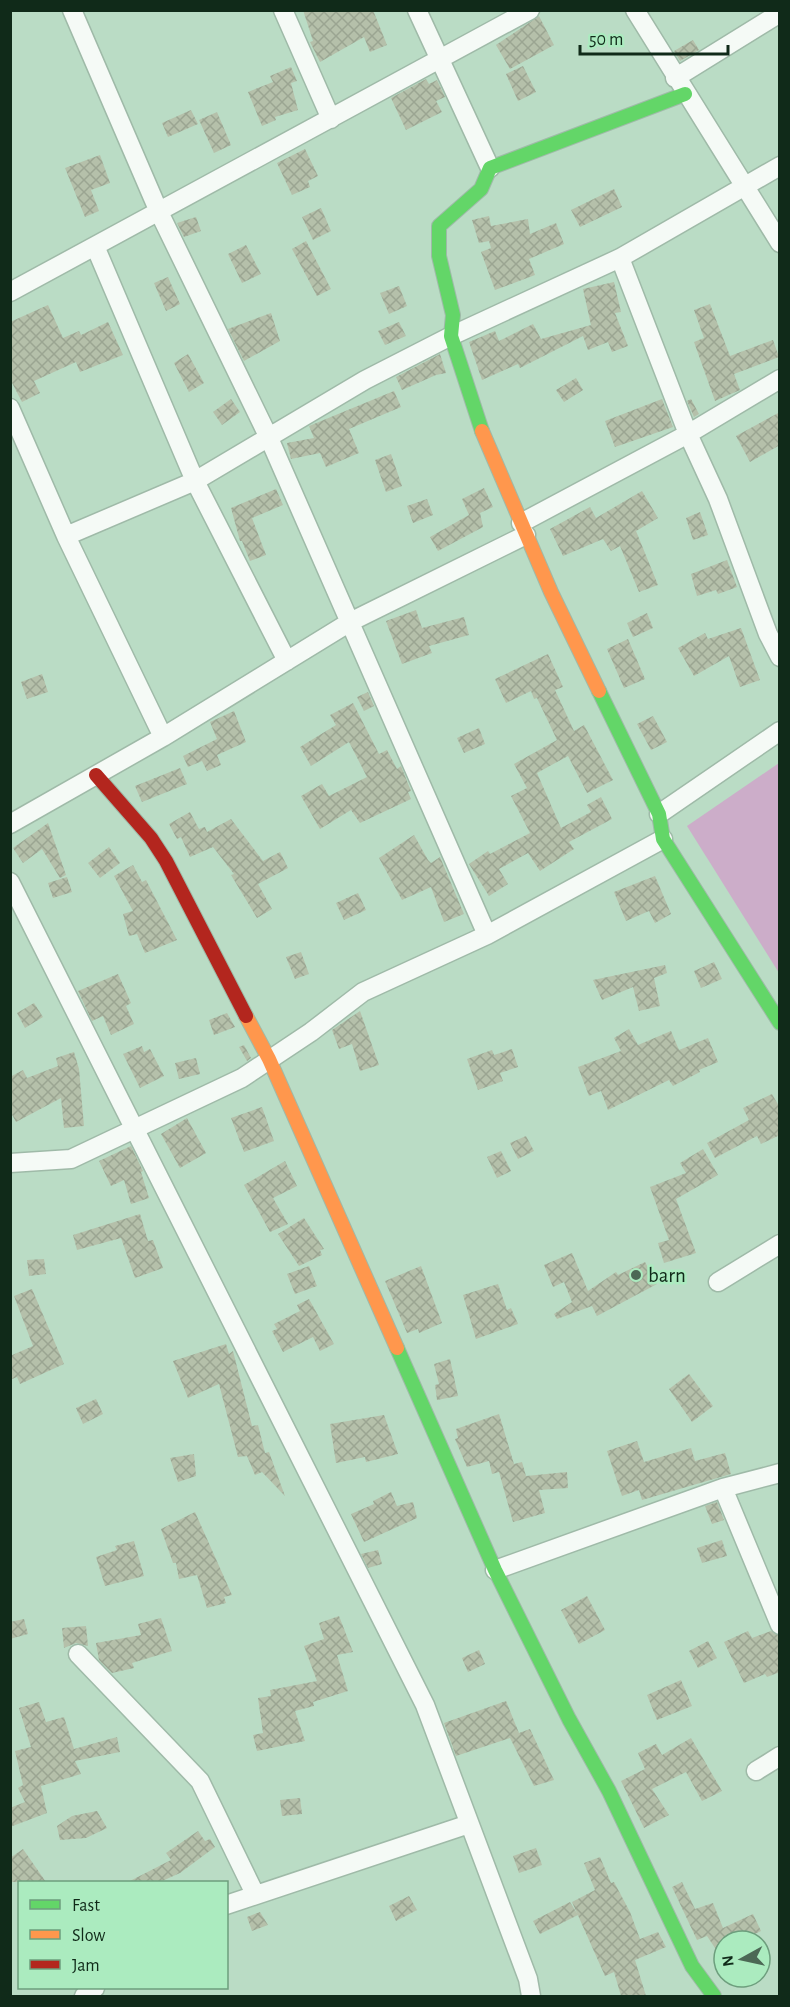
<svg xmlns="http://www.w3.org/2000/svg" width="790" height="2007" font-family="'Alegreya Sans',sans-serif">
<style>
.park{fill:#ccadc9}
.building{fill:url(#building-cross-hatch)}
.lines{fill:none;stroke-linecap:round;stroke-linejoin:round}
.street-casing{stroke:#9fbaa8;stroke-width:21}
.fast-casing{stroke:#9fbaa8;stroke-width:16}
.slow-casing{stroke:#9fbaa8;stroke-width:16}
.jam-casing{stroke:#9fbaa8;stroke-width:16}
.street{stroke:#f5faf6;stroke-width:18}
.fast{stroke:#63d668;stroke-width:14}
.slow{stroke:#ff974d;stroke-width:14}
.jam{stroke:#b3261e;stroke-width:14}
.poi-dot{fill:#4c6855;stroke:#abebbf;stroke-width:2}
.labels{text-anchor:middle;stroke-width:5;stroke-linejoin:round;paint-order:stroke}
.poi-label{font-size:21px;fill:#102a19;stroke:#abebbf;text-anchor:start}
</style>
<defs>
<pattern id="building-cross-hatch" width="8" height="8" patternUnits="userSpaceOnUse" patternTransform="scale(1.5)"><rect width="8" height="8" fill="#b5c0aa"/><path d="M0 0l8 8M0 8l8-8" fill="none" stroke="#9ba592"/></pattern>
</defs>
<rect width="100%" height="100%" fill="#badcc5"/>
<path class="park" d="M779 763V973L687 826Z"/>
<path class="building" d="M303 10H373L387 45 370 52 364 37 320 62 310 42 313 41Z
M539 16 554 45 510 69 496 45Z
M693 40 699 50 680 61 674 51Z
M523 66 536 92 518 101 506 74Z
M291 67 297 81 291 83 298 110 275 117 276 120 262 126 248 92 273 82 270 76Z
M426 79 429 84 437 80 445 97 436 101 442 112 406 130 391 98Z
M191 110 198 124 168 137 162 123Z
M217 112 231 145 214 153 199 120Z
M305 149 318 176 308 181 310 187 292 195 277 163Z
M100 155 110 183 91 190 99 211 85 217 65 168Z
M614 189 622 207 580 227 571 210Z
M321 208 331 231 313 240 302 217Z
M489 216 491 226 528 219 530 234 556 223 564 244 529 259 535 275 495 290 481 252 491 248 489 241 479 243 472 220Z
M196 217 201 231 184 237 177 223Z
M306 241 331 289 317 296 292 249Z
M246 245 261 274 242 283 228 254Z
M168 277 180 304 166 311 154 283Z
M614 282 621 312 615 313 628 346 612 352 608 342 588 350 583 336 520 368 518 364 482 380 469 342 495 331 499 341 533 324 541 339 591 325 583 289Z
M399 286 407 306 389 314 380 293Z
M710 304 730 356 773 340 779 357 734 374 740 390 715 401 694 342 704 338 694 310Z
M48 305 63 338 79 331 81 335 108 322 123 355 80 372 76 362 34 381 40 393 22 402 10 379V322Z
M271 313 280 341 244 361 228 329Z
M399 322 406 336 385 345 378 331Z
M188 354 204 383 189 392 174 363Z
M440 354 446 373 436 375 402 390 396 377Z
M576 378 583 390 564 402 556 390Z
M394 391 401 407 349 429 359 453 326 467 320 453 291 459 287 443 314 438 309 426Z
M231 399 240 412 222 425 213 412Z
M662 399 673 427 615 447 605 421Z
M691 399 699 414 694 417 687 401Z
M780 412V445L750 462 736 436Z
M391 454 402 486 386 492 375 460Z
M484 488 493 507 480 513 483 527 438 551 430 537 469 515 462 499Z
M276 489 283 505 252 518 266 555 250 561 242 541H240L231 508Z
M642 491 658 518 636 531 658 585 639 592 620 546 611 551 603 539 563 556 550 529 590 507 596 518Z
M427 499 433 515 413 523 407 506Z
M700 512 708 535 693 540 686 518Z
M727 560 737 587 718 594 716 590 697 596 691 574Z
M416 610 422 628 464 617 469 635 429 646 432 653 402 664 386 621Z
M647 613 653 628 633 637 627 623Z
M741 628 760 680 740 687 729 656 694 676 678 648 705 633 708 639Z
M628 639 645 679 624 688 607 649Z
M548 654 563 687 555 690 574 731 584 725 613 780 587 793 568 756 537 773 561 828 591 812 587 805 601 797 612 819 569 842 574 849 540 871 528 853 499 869 508 884 489 896 469 864 488 851 490 854 530 833 511 796 527 788 514 764 557 740 537 698 534 699 531 691 506 703 495 679Z
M42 674 48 692 27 699 21 682Z
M368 692 374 706 364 711 357 697Z
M353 703 379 754 387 750 397 769 401 766 411 791 408 792 411 799 360 823 351 810 320 829 301 796 322 784 329 796 367 777 349 742 311 766 300 747 336 725 330 715Z
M234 711 246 742 217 755 221 765 207 771 202 761 188 767 183 756 217 739 210 722Z
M653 716 667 742 651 750 637 724Z
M479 728 485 744 464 753 457 738Z
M180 768 187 784 142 802 135 786Z
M190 812 199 829 205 827 207 832 231 819 263 861 280 852 288 868 258 884 272 909 257 918 231 875 234 874 213 847 190 857 181 837 177 839 169 824Z
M48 823 66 875 60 878 42 849 23 863 13 848Z
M414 835 428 860 431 863 440 857 464 914 444 922 431 887 402 900 379 858Z
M109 847 120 863 100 878 88 863Z
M133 865 142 882 146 880 177 940 145 953 137 934 129 936 123 914 133 911 114 876Z
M655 876 671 914 655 923 649 911 626 921 614 892Z
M67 877 72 892 53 898 48 883Z
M358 893 366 910 344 920 336 903Z
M301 952 309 974 295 979 286 957Z
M714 962 722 979 701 988 694 971Z
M665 965 667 973 654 978 660 1006 639 1011 633 987 602 1000 593 980Z
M118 974 131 1003 126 1006 134 1024 111 1035 103 1016 92 1021 78 991Z
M34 1003 43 1017 25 1028 17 1013Z
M360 1011 379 1065 360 1071 352 1044 339 1049 332 1030Z
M227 1013 235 1027 214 1035 209 1020Z
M629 1029 638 1045 671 1031 679 1050 708 1038 718 1062 699 1070 700 1072 673 1086 669 1080 608 1110 601 1091 589 1096 578 1067 621 1051 614 1038Z
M244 1045 251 1058 247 1061 239 1047Z
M142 1046 144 1052 150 1049 164 1076 140 1088 123 1054Z
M512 1049 518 1067 500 1073 503 1081 478 1090 467 1059 492 1050 494 1055Z
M74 1052 79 1069 84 1126 64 1128 61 1098 16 1122 10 1111V1077L23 1070 27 1078 58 1066 56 1058Z
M196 1058 200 1074 179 1079 175 1063Z
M772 1094 780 1108V1135L761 1144 757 1136 715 1158 707 1143 749 1120 743 1108Z
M262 1107 274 1141 244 1152 231 1118Z
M187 1118 206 1153 180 1168 161 1134Z
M526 1136 534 1151 518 1159 510 1143Z
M131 1146 143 1171 141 1172 149 1198 131 1204 124 1180 111 1186 99 1161Z
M703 1149 718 1175 676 1199 696 1253 664 1263 658 1243 669 1240 650 1187 686 1173 680 1163Z
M501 1151 511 1171 497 1178 487 1157Z
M285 1161 297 1186 273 1198 288 1224 270 1232 244 1185Z
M140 1214 148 1241 153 1240 163 1268 135 1278 121 1238 77 1250 73 1235Z
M304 1218 324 1249 320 1250 322 1255 299 1266 278 1234Z
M572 1253 588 1291 616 1272 618 1275 645 1262 657 1284 597 1316 592 1306 557 1319 554 1314 572 1302 564 1282 553 1287 544 1265Z
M44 1259 46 1274 29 1276 27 1260Z
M309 1266 317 1286 295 1294 287 1274Z
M421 1266 442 1323 419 1333 418 1329 407 1333 385 1281Z
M498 1284 507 1310 511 1308 518 1324 476 1339 463 1295Z
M32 1289 64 1364 20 1384 17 1377 10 1380V1356L33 1346 14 1296Z
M309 1299 334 1344 320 1351 313 1337 283 1352 272 1331 277 1329 274 1324 300 1311 297 1305Z
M226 1344 229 1354 233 1351 252 1426 258 1425 265 1453 269 1452 285 1496 262 1472 255 1475 247 1456 238 1457 219 1384 188 1398 173 1361Z
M450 1359 458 1396 437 1400 435 1385 439 1384 434 1364Z
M689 1374 713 1406 692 1422 669 1389Z
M96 1399 103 1414 83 1424 76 1408Z
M499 1414 514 1464 522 1462 526 1476 567 1472 568 1488 539 1490 545 1513 513 1522 499 1472 492 1474 489 1461 467 1467 455 1439 458 1438 456 1429Z
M384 1415 398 1454 366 1462 365 1457 336 1463 330 1424Z
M637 1441 644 1462 691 1448 695 1461 725 1453 731 1474 642 1500 639 1490 622 1496 607 1451Z
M194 1454 196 1476 178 1482 170 1458Z
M391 1492 397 1506 413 1502 417 1518 364 1542 351 1514 374 1504 373 1501Z
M717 1502 724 1520 712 1524 705 1506Z
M195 1512 232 1595 224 1597 226 1603 207 1608 197 1575 179 1579 176 1563H173L161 1529Z
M722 1540 727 1556 702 1563 697 1548Z
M134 1541 144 1576 105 1586 96 1557 117 1550 115 1546Z
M378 1550 382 1564 368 1568 361 1554Z
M587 1596 605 1630 579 1644 561 1610Z
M339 1616 353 1652 337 1655 348 1691 313 1702 314 1706 295 1711 305 1741 257 1751 253 1735 263 1733 258 1698 271 1696 270 1690 317 1681 304 1646 324 1639 319 1623Z
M161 1618 172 1651 132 1663 134 1668 112 1673 99 1660 96 1643 141 1635 138 1624Z
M24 1619 28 1634 10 1639V1622Z
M86 1626 88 1646 76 1643 64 1648 62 1628Z
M748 1631 752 1638 771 1631 780 1636V1672L767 1677 765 1674 744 1683 724 1642Z
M708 1641 717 1658 698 1668 689 1651Z
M479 1650 485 1664 468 1672 462 1658Z
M681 1680 692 1706 657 1720 647 1695Z
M506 1701 519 1733 530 1729 554 1780 534 1786 510 1738 456 1756 444 1723Z
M39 1702 46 1722 64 1717 74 1749 117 1737 120 1752 75 1761 81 1774 41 1786 47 1813 10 1827V1808L25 1802 18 1788 23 1785 15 1751 31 1747 19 1708Z
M691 1738 722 1791 702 1801 686 1772 652 1789 669 1815 644 1828 621 1781 645 1769 638 1753 656 1744 662 1755Z
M300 1798 302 1814 282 1816 280 1800Z
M97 1811 107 1828 86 1838 60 1840 57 1826 72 1816Z
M198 1831 205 1841 210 1839 215 1847 180 1873 160 1882H128L171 1860 166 1853Z
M536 1848 542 1865 519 1873 513 1856Z
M23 1849 46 1882H10V1858Z
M600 1857 611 1883 614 1882 630 1912 640 1939 658 1932 666 1947 635 1960 646 1996H621L614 1972 605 1976 572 1902 595 1890 584 1863Z
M682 1882 695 1909 713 1903 723 1928 753 1914 761 1931 740 1941H724V1948L717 1951 707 1936 697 1940 672 1887Z
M409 1896 417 1910 396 1921 389 1906Z
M570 1902 578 1915 540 1934 533 1921Z
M260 1912 268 1925 252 1931 247 1917Z"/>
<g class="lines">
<g class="street-casing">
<path id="street" d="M72 10 159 212 269 438 487 935
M283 10 331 119
M417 10 490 168
M635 10 780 243
M675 78 780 13
M95 246 195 481 287 661
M620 258 688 434 718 499 768 634 780 657
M10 292 530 10
M10 408 66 536 163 737
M521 523 688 434 780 379
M66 536 195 481 365 380 451 336 620 258 780 166
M659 814 780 731
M10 824 163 737 350 622 526 535
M10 882 425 1705 528 1979 531 1996
M10 1163 71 1159 242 1078 311 1032 363 992 487 935 663 839
M718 1282 780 1244
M723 1488 780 1625
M495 1570 723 1488 780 1473
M78 1654 200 1781 255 1894
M756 1771 780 1756
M226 1905 469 1824
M84 1996 95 1988"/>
</g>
<g class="fast-casing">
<path id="fast" d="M482 431 451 336 453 315 439 256V226L481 189 490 168 685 94
M599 691 659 814 663 839 780 1023
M397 1348 495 1570 569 1719 609 1791 692 1966 714 1996"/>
</g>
<g class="slow-casing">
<path id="slow" d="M482 431 551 592 599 691
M246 1016 269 1059 397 1348"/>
</g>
<g class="jam-casing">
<path id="jam" d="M96 775 151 838 166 861 246 1016"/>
</g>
<use href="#street" class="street"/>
<use href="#fast" class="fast"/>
<use href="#slow" class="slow"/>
<use href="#jam" class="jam"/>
</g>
<circle class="poi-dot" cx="636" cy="1275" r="6"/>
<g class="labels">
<g class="poi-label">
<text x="648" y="1282">barn</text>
</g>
</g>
<rect width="790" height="2007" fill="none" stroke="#102a19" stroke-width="24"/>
<rect x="18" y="1881" width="210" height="108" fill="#abebbf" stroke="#6d9e7d" stroke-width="1.5"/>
<rect x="30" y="1900" width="30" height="9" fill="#63d668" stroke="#6d9e7d" stroke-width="1.5"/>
<text x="72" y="1911" font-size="18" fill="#102a19">Fast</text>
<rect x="30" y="1930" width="30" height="9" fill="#ff974d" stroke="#6d9e7d" stroke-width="1.5"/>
<text x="72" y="1941" font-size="18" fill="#102a19">Slow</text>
<rect x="30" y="1960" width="30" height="9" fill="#b3261e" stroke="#6d9e7d" stroke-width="1.5"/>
<text x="72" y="1971" font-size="18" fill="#102a19">Jam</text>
<g transform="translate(742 1959) rotate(262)"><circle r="28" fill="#abebbf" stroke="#6d9e7d" stroke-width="1.5"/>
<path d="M0-4.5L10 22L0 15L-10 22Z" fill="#4c6855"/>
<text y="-9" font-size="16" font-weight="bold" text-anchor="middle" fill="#102a19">N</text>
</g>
<path d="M580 45v9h148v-9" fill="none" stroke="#102a19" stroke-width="3"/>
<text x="589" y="45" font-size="18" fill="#102a19" stroke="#abebbf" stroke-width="4.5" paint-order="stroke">50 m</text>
</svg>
